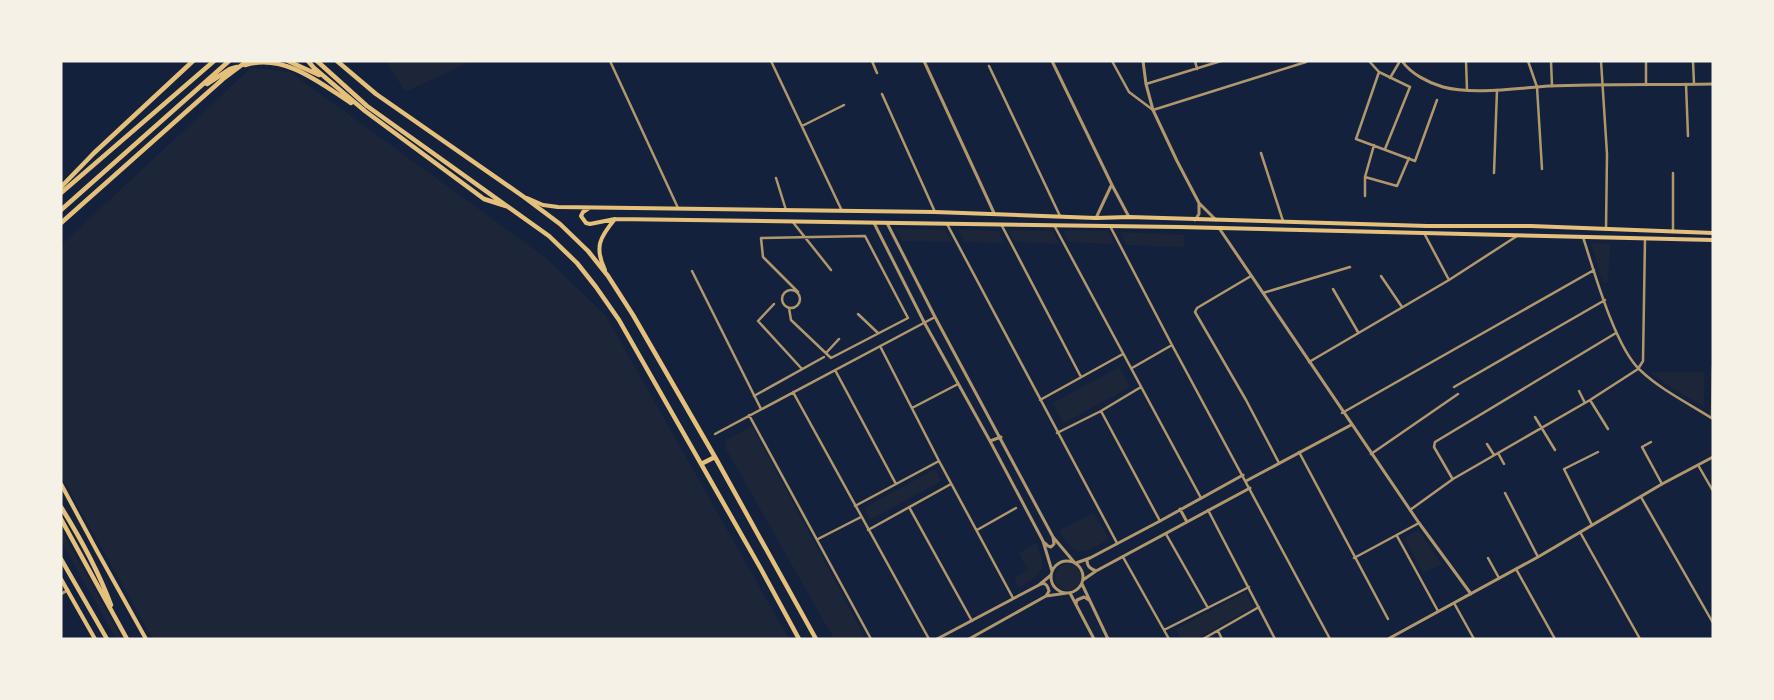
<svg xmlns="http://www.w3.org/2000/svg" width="1774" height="700" font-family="'IBM Plex Sans',sans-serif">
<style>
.green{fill:#1d2539}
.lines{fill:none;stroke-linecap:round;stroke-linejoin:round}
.minor{stroke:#b1986c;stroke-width:2.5}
.tertiary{stroke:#b1986c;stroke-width:3}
.secondary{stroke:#e5c07b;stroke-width:4}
.primary{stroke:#e5c07b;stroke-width:4.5}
</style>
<rect width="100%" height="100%" fill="#14213d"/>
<path class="green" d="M386 61H471L405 92Z
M251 68 290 72 546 258 606 316 789 639H153L61 476V245Z
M895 228 945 230 952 242 902 241Z
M958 229 998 231 1004 243 964 242Z
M1008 230 1053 231 1059 244 1015 242Z
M1063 230 1109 231 1114 244 1068 242Z
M1121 232 1184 235V247L1126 245Z
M1591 243 1610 244 1608 282 1603 283Z
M1119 367 1130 387 1064 423 1053 403Z
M1650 372H1704V407L1669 386Z
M752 426 866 639H834L725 447 726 440Z
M935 469 941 481 870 520 864 508Z
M1094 513 1109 539C1084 553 1075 560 1059 530Z
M61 530 121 636 122 639H116L61 541Z
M1418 530 1442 564 1423 573 1404 538Z
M1036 543C1049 569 1042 574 1019 587L1014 578 1028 570 1019 553Z
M1055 577a13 13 0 1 1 26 0a13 13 0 1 1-26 0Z
M1246 592 1253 607 1196 639H1181L1176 629Z"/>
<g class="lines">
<path class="minor" d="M610 61 678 208
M771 61 842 211
M872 61 877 73
M1112 61 1129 92 1153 110 1306 62
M1195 61 1197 69
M1369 61 1379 72 1410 87 1385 149
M1466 61 1467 90
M1528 61 1537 87 1542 169
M1551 61 1552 86
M1601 61 1607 154 1606 229
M1646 61V85
M1693 61 1694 84
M989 66 1060 216
M1379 72 1356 139 1415 161 1437 100
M1390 78 1400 61
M1146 84 1221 61
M1686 84 1688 136
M882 94 935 212
M802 126 844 105
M1261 153 1283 221
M1494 173 1497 90
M1365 177 1397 186 1409 158
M776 178 786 210
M1365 196V177L1374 145
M792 221 831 270
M947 224 1117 543
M1001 224 1081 377
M1054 225 1201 498
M1110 226 1172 345 1330 639
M1673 232V173
M1424 233 1449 280
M1583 237C1594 271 1615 347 1640 370 1661 390 1688 403 1713 419
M692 271 761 409
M1251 276 1197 308 1195 312 1246 400 1279 463
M1381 276 1402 307
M1333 289 1358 332
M782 299a9 9 0 1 1 18 0a9 9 0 1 1-18 0Z
M1263 293 1350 267
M774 304 758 321 802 369
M789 308 791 320 831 358 908 318 865 236 761 238 763 257 798 292
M858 314 878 333
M880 346 939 461 1013 598
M826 353 839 339
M1309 362 1449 280 1517 236
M1132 368 1172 345
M835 370 896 484
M1454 387 1605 300
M1579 391 1585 403
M793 392 929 639
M754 396 824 357
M1040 400 1123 354
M1590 400 1608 429
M912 408 958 384
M1101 411 1160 521
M1342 413 1594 270
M749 415 871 639
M1535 417 1555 450
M1712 418 1713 367
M1057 433 1101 411 1141 387
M715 434 935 317
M1651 442 1642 447 1662 484
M1487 444 1494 455
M1299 452 1388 619
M1498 453 1504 464
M1371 454 1458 394
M1698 465 1713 491
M1452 478 1434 447 1435 442 1616 333
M1505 493 1538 557
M1641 497 1713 623
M855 506 939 461
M909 507 972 621
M1208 510 1275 639
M1410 510 1453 479 1590 400 1638 369 1643 361 1645 239
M1592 525 1564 469 1598 452
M868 530 951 484
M977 530 1016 508
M1580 532 1640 639
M1166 534 1208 608
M1397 536 1438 611
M818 539 861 517
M1123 557 1169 639
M1354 558 1419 523
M1488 558 1499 578
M1516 569 1555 639
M1454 603 1474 639
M1164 630 1249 587
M1218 631 1222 639
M1203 639 1259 607"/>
<path class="tertiary" d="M924 61 994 213
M1052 61 1112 185 1129 217
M1143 61 1146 84 1153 110 1177 161 1199 203 1216 220
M1402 61C1411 74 1429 83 1443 87 1473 95 1518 88 1549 86 1604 84 1658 85 1713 84
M1096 218 1111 186
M1195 220 1199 214V203
M874 223 924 322 990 441 1043 541 1052 571
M887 223 935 317 1053 537 1074 562
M1219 228 1419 523 1471 594
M990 441 1001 437
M1246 481 1351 425
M1180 509 1187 522
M1045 543 1048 546 1051 547 1054 544 1053 537
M1089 558 1087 560C1087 567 1091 569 1096 571
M1051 577a16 16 0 1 1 32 0a16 16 0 1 1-32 0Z
M1076 563 1090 558 1160 521 1243 475
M1083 580 1096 571 1250 488
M1041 584C1046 582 1048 587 1049 591L1046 596
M1082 584 1108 639
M1070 593 1094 639
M61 594 68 590
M1076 604 1077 600 1084 597 1089 600
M937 639 1039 585 1051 575
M969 639 1046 596 1067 593
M1388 639 1538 557 1662 484 1713 457"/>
<path class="secondary" d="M527 198 543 205 558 207 935 212 1096 218 1129 217 1427 226H1531L1713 233
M589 208 583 212 581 216 586 223 590 224 615 219
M605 270C594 247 600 237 615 219L1179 227 1713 240
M61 484 97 551 146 639
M61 579 95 639"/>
<path class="primary" d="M288 61 319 75
M308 61 314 68 365 111 484 199 506 206
M317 61 367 106 549 236 577 263 596 287 619 320 761 569 799 639
M337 61 376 94 524 197 560 224 588 251 608 276 633 315 715 457 816 639
M245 65C284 53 320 83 351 103
M207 84 230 69 237 67
M61 187 94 153 193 61
M61 193 214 61
M61 210 229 61
M61 223 223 79 247 61
M701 464 715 457
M61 507C81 539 98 570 111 605
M61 519 127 639
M61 559 107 639"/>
</g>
<rect width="1774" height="700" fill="none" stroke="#f6f1e7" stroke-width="125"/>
</svg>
